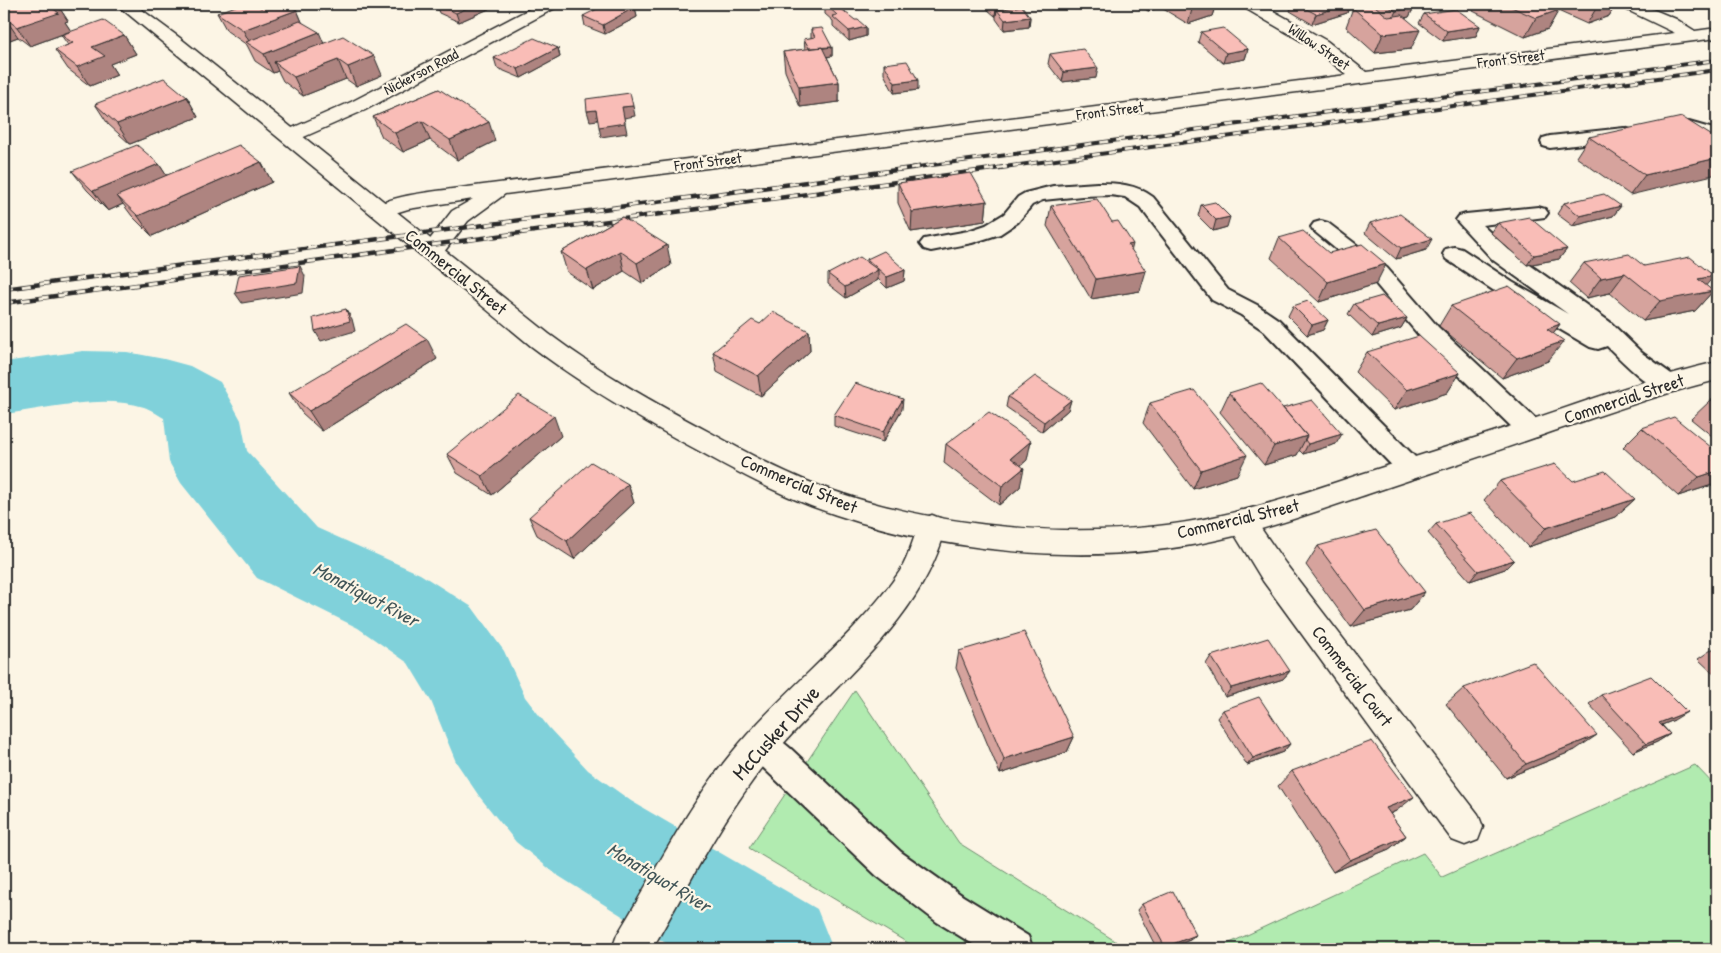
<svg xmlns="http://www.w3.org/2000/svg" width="1721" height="953" font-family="'Patrick Hand',sans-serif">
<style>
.green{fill:#b1ebb0;stroke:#6e8b6e}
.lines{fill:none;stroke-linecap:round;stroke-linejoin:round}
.river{fill:#80d1da;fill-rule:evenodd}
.service-casing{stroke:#2b2b2b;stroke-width:4}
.minor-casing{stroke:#2b2b2b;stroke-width:3}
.secondary-casing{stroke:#2b2b2b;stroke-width:3}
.service{fill:#fcf5e5;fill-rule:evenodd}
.minor{fill:#fcf5e5;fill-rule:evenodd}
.secondary{fill:#fcf5e5;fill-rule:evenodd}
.rail-far1-casing{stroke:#2b2b2b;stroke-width:4}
.rail-casing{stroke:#2b2b2b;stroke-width:4.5}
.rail-far1{stroke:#fcf5e5;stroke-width:2.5;stroke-dasharray:8;stroke-linecap:butt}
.rail{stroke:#fcf5e5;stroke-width:3;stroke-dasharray:9;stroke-linecap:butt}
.wall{fill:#d6a39d;stroke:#2b2b2b}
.shaded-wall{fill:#ae8480;stroke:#2b2b2b}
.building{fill:#f9bdb7;stroke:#2b2b2b}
.labels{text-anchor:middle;stroke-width:4.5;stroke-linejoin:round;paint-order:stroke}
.far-street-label{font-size:15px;fill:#2b2b2b;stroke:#fcf5e5}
.street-label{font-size:18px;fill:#2b2b2b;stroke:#fcf5e5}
.water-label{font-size:19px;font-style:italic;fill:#405457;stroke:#fcf5e5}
.near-street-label{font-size:21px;fill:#2b2b2b;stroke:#fcf5e5}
</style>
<rect width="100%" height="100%" fill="#fcf5e5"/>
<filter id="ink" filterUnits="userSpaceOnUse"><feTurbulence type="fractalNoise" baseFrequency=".02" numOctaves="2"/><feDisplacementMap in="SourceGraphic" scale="10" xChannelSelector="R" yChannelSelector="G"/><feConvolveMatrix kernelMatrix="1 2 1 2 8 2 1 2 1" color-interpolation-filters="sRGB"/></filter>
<g filter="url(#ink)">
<path class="green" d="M855 690 959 843 1128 949H918L749 848Z
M1695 765 1717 788V949H1217L1423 853 1442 877Z"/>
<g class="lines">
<path class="river" d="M83 351 127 352 164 359 190 366 220 382 241 420 247 451 317 528 420 574 472 607 504 651 525 697 549 728 588 770 631 801 817 909 833 949H675L557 875 516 842 479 796 456 762 431 701 408 663 358 628 257 578 181 483 169 462 164 418C158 415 151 409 144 407 100 394 47 409 4 414V362Z"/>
<g class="service-casing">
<path id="service" d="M1670 122H1689L1717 130V142L1688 134 1663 132 1661 128 1663 124Z
M1624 128 1631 130 1633 134 1631 138 1550 148 1543 146 1541 142 1543 138 1550 136Z
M1097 183C1117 183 1136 184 1153 197L1228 290 1257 305 1279 320 1420 462 1424 469 1420 476 1411 479 1402 476 1263 330 1241 315 1212 300 1140 207 1125 197 1110 195 1082 196 1043 200 1032 205 1018 222 1000 234 972 243 931 251 924 249 920 244 924 239 968 231 986 225 1004 214 1018 197 1025 193 1053 186Z
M1538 207 1545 209 1548 213 1545 217 1482 225 1509 250 1610 322 1642 353 1677 378 1680 384 1677 390C1672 391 1669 393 1665 392 1648 388 1619 358 1607 346L1598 349 1590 347 1496 292 1446 259 1443 254 1446 249 1454 247 1462 249 1512 282 1568 314 1493 260 1456 220 1459 216 1466 214Z
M1321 221 1328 223 1387 268 1438 327 1539 422 1543 429 1539 436 1530 438 1521 436 1422 339 1371 278 1314 231 1311 227 1314 223Z
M762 730 773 734 790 748 901 852 963 896 1028 936 1033 949H981L937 922 877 876 751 756 746 745 751 734Z"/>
</g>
<g class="minor-casing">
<path id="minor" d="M539 4H559L557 7 365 110 297 140 290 142 283 140 280 136 283 132 351 102Z
M1241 4H1261L1327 41 1366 72 1675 33 1621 7 1619 4H1640L1676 19 1695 31 1717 28V38L505 194 468 221 440 257 432 259 424 257 421 252 424 247 452 211 473 199 408 209 382 217 374 216 371 211C382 196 433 192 452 189L1347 75 1315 49 1243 7Z
M1241 510 1251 514 1285 563 1478 814 1483 827 1478 840 1465 845 1452 840 1263 581 1227 522 1231 514Z
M932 515 942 519 946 527C919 631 815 697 753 780 714 833 685 892 652 949H612L617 935C654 875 685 810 730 755 782 690 853 640 900 571 910 555 913 536 922 519Z"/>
</g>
<g class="secondary-casing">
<path id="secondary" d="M116 4H134L180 38 549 334C601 373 656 404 713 434 751 455 790 476 831 490 945 530 1099 543 1218 516 1265 506 1310 491 1355 476 1416 457 1478 437 1539 417 1598 397 1656 376 1717 362V380C1662 393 1608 413 1554 431 1492 453 1430 473 1368 494 1318 511 1268 529 1217 540 1088 569 934 552 811 506 764 488 720 462 675 438 625 410 577 381 531 346Z"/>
</g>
<use href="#service" class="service"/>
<use href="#minor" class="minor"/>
<use href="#secondary" class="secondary"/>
<g class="rail-far1-casing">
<path id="rail-far1" d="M910 168 1717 60
M997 168 1717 70"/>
</g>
<g class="rail-casing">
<path id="rail" d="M4 289 919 167
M4 303 1007 167"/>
</g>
<use href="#rail-far1" class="rail-far1"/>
<use href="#rail" class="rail"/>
</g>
<path class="wall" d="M4 4H57L68 21 65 22 71 31 30 46 18 37 7 41 4 38Z
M436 4H500L459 22 439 13Z
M825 4 866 27V36L849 41 833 26V21L825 14Z
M989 4H1022V7L1030 17 1029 27 1004 30 996 19V16H995L988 10Z
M1137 4H1216L1212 16 1188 24 1160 7 1148 11Z
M1292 4H1350L1347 13 1312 24 1290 11Z
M1375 4H1408L1414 7 1409 17 1405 18 1411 49 1375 53 1346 27 1353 8 1374 6Z
M1476 4H1616L1609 16 1587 24 1558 11 1548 29 1525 37 1473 11Z
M635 7 637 17 605 34 585 26 583 16Z
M261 8 297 10 302 22 324 43 382 75 356 86 346 79 303 96 283 81 278 71 273 73 255 61 247 45 227 31 217 13Z
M1424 14 1480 26 1476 36 1443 41 1419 23Z
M811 29 832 47V56L827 57 839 82V102L800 107 785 71 783 52 805 49 804 39 811 38Z
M1201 32 1248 49 1245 59 1223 63 1198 42Z
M61 35H124L136 54 110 64 117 75 90 86 68 69 55 50 68 45Z
M558 48 560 57 521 78 497 68 494 58Z
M1050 54 1096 78 1062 82 1048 64Z
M884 64 918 90 894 93 884 74Z
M439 89 495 141 457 160 430 140 403 152 382 137 373 117Z
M187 97 198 117 130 144 108 124 95 104Z
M1589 137 1717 139 1630 195 1576 157Z
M261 162 272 182 152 236 132 216 123 204 108 211 87 190 72 171 159 164 166 175Z
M898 183 987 201 985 221 911 232 898 203Z
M1564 203 1621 206 1613 216 1573 226 1557 214Z
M1201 205 1227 227 1213 231 1198 216Z
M1051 206 1132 251 1140 291 1091 299 1047 226Z
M622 217 671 265 642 283 624 271 593 290 567 272 561 252Z
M1370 223 1426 250 1396 259 1365 233Z
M1498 223 1567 249 1559 259 1527 265 1491 233Z
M1279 238 1329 253 1376 284 1319 302 1271 258Z
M867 259 905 270 904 281 887 288 878 279V280L846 298 828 284V274L867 262Z
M1584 263 1644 266 1706 286 1713 291 1695 311 1643 321 1610 293 1586 298 1569 283Z
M1354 304 1407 318 1401 328 1372 337 1348 314Z
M1293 306 1328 320 1323 330 1307 335 1288 316Z
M1451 306 1560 324 1553 333 1548 361 1502 378 1439 326Z
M760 324 809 331 810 351 761 396 717 372 713 352Z
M1367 352 1460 373 1447 393 1394 410 1355 372Z
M437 359 322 431 302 413 289 393Z
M1229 393 1283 408 1336 444 1303 454 1299 450 1297 455 1264 465 1220 412Z
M1008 397 1071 400 1068 410 1042 432 1006 407Z
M1717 398V440L1691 419 1711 400Z
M1150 403 1237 475 1193 489 1143 423Z
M902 409 883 442 834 426V415Z
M1642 428 1712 485 1678 496 1623 447Z
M561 436 492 495 457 473 447 454Z
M946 444 1027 460 1021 465 1020 487 999 505 944 463Z
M1500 481 1635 499 1615 517 1528 547 1484 500Z
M628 484 634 503 574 559 537 535 529 517Z
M1436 524 1514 560 1505 569 1470 581 1428 533Z
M1318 546 1425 592 1410 610 1351 627 1306 565Z
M1717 646V677L1698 659Z
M959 651 1074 737 1067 752 1000 774 956 668Z
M1211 656 1290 671 1283 679 1225 697 1206 664Z
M1464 688 1575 750 1506 778 1446 704Z
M1601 695 1674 720 1662 725 1670 734 1657 742 1633 752 1589 704Z
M1223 710 1290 744 1283 752 1247 765 1217 718Z
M1292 771 1396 811 1390 814 1406 836 1389 849 1333 872 1278 786Z
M1142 904 1196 935 1190 940 1167 949H1157L1137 910Z"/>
<path class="shaded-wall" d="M51 4H57L68 21 65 22 71 31 30 46 17 27 48 5Z
M476 4H500L459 22 456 13Z
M1011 4H1022V11L997 10 996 16H995L996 7Z
M1150 4H1161L1160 7 1148 11Z
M1200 4H1216L1212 16 1188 24 1193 6Z
M1349 4H1350L1347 13 1312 24 1316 14Z
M1602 4H1616L1609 16 1587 24 1598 5Z
M635 7 637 17 605 34 603 25Z
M1414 7 1409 17 1391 21 1396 11Z
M297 10 305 29 251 45 243 30Z
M1559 10 1548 29 1525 37 1536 18Z
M1030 17 1029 27 1004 30 1005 20Z
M4 18H5L18 37 7 41 4 37Z
M1480 26 1476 36 1443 41 1447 31Z
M866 27V36L849 41V31Z
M1420 30 1411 49 1375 53 1383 34Z
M319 32 327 51 274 62 278 71 273 73 264 54Z
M124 35 136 54 110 64 117 75 90 86 77 67 92 47Z
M832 47V56L810 59V50Z
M558 48 560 57 521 78 518 69Z
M1248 49 1245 59 1223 63 1226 53Z
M374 56 382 75 356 86 348 67Z
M338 60 346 79 303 96 294 77Z
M1098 68 1096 78 1062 82 1064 72Z
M918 80V90L894 93 895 83Z
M839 82V102L800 107 799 87Z
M187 97 198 117 130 144 117 124Z
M633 106 635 116 624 118 627 133 601 137 599 127 622 107Z
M596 110 598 120 590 121 587 111Z
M422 121 430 140 403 152 395 133Z
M489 122 495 141 457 160 450 140Z
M1717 158V174L1630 195 1645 175Z
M261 162 272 182 152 236 138 216Z
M159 164 172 184 117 196 123 204 108 211 93 191Z
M987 201 985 221 911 232 912 212Z
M1621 206 1613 216 1573 226 1580 216Z
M1230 217 1227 227 1213 231 1216 220Z
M1432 239 1426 250 1396 259 1401 248Z
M1133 244 1128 264V245Z
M667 245 671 265 642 283 637 263Z
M1567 249 1559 259 1527 265 1534 255Z
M620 251 624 271 593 290 587 270Z
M1386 264 1376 284 1319 302 1328 282Z
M300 266 305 276 303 293 242 303 235 293Z
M878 270V280L846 298 845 287Z
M905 270 904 281 887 288V277Z
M1146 271 1140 291 1091 299 1096 279Z
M1625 273 1610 293 1586 298 1601 278Z
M1714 276 1699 294 1713 291 1695 311 1643 321 1660 301 1698 279Z
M346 309 352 319 355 331 321 341 315 331Z
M1407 318 1401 328 1372 337 1378 326Z
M1328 320 1323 330 1307 335 1312 325Z
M1560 324 1545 344 1547 329Z
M809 331 810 351 761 396 758 376Z
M427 339 437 359 322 431 309 411Z
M1564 341 1548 361 1502 378 1517 358Z
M1460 373 1447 393 1394 410 1407 390Z
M903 399 902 409 883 442V432Z
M1071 400 1068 410 1042 432 1044 422Z
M554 416 561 436 492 495 482 476Z
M1342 434 1336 444 1303 454 1308 444Z
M1307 436 1297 455 1264 465 1274 446Z
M1031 441 1027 460 1007 477 1011 458Z
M1247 455 1237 475 1193 489 1201 470Z
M1024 468 1020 487 999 505 1002 486Z
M1717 471V480L1712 485 1678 496 1699 477Z
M628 484 634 503 574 559 567 541Z
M1635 499 1615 517 1528 547 1546 528Z
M1514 560 1505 569 1470 581 1478 571Z
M1425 592 1410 610 1351 627 1365 610Z
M1290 671 1283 679 1225 697 1231 688Z
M1687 712 1674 720 1647 731 1659 723Z
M1670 734 1657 742 1633 752 1646 744Z
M1597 735 1575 750 1506 778 1526 764Z
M1074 737 1067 752 1000 774 1004 759Z
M1290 744 1283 752 1247 765 1253 758Z
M1414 797 1396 811 1369 822 1386 808Z
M1406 836 1389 849 1333 872 1350 860Z
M1196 935 1190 940 1167 949H1162L1165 947Z"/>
<path class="building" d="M4 4H51L48 5 59 13 17 27 5 18H4Z
M241 4H255L261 8 271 4H286L297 10 243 30 217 13Z
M437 4H476L456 13Z
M607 4H626L635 7 603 25 583 16Z
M825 4H835L855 20H858L866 27 849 31 832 16 837 15Z
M993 4H1011L996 7Z
M1190 4H1200L1193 6Z
M1297 4H1349L1316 14Z
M1384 4H1408L1414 7 1396 11Z
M1505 4H1545L1559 10 1536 18Z
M1022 6 1030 17 1005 20 997 10Z
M1375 6 1388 17 1402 15 1420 30 1383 34 1353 8Z
M1456 9 1480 26 1447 31 1424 14Z
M103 20 124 35 92 47 105 56 77 67 55 50 73 43 61 35Z
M300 21 319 32 264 54 246 42Z
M822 28 832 47 809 48 804 39 815 37 811 29Z
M1223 28 1248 49 1226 53 1201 32Z
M343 36 374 56 348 67 338 60 294 77 274 62Z
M534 38 558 48 518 69 494 58Z
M822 47 839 82 799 87 783 52Z
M1083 49 1098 68 1064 72 1050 54Z
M907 61 918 80 895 83 884 64Z
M164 78 187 97 117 124 95 104Z
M439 89 489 122 450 140 422 121 395 133 373 117Z
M630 93 633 106 622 107 625 123 599 127 596 110 587 111 586 99Z
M1682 117 1717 139V158L1645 175 1589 137Z
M137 145 159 164 93 191 72 171Z
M239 145 261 162 138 216 117 196Z
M971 173 987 201 912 212 898 183Z
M1604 194 1621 206 1580 216 1564 203Z
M1097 199 1112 222 1118 221 1133 244 1128 245 1146 271 1096 279 1051 206Z
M1215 202 1230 217 1216 220 1201 205Z
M1400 214 1432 239 1401 248 1370 223Z
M622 217 667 245 637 263 620 251 587 270 561 252Z
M1529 217 1567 249 1534 255 1498 223Z
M1303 231 1329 253 1362 244 1386 264 1328 282 1279 238Z
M884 251 905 270 887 277 867 259Z
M1629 254 1644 266 1690 257 1714 276 1698 279 1713 291 1660 301 1625 273 1601 278 1584 263Z
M860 257 878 270 845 287 828 274Z
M300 266 297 283 235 293 239 275Z
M1509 286 1560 324 1547 329 1564 341 1517 358 1451 306Z
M1382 296 1407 318 1378 326 1354 304Z
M1308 301 1328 320 1312 325 1293 306Z
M346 309 350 321 315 331 313 318Z
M773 312 809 331 758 376 713 352 752 320 760 324Z
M406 324 427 339 309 411 289 393Z
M1419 336 1460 373 1407 390 1367 352Z
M1035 376 1071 400 1044 422 1008 397Z
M855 383 903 399 883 432 834 415Z
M1261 383 1307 436 1274 446 1229 393Z
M1194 390 1247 455 1201 470 1150 403Z
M519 395 554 416 482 476 447 454Z
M1717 398V404L1711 400Z
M1312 400 1342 434 1308 444 1305 440 1307 436 1283 408Z
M989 412 1031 441 1011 458 1024 468 1002 486 946 444Z
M1674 417 1717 452V471L1699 477 1642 428Z
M591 462 628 484 567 541 529 517Z
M1555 464 1573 481 1605 471 1635 499 1546 528 1500 481Z
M1470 513 1514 560 1478 571 1436 524Z
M1376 530 1425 592 1365 610 1318 546Z
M1024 632 1074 737 1004 759 959 651Z
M1268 638 1290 671 1231 688 1211 656Z
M1533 662 1597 735 1526 764 1464 688Z
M1651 676 1687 712 1659 723 1670 734 1646 744 1601 695Z
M1259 697 1290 744 1253 758 1223 710Z
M1372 741 1414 797 1386 808 1406 836 1350 860 1292 771Z
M1173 891 1196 935 1165 947 1142 904Z"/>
</g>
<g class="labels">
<g class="far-street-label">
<text transform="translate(1319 47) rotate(34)" y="5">Willow Street</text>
<text transform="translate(1511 59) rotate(-7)" y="5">Front Street</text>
<text transform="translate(421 72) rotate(-28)" y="5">Nickerson Road</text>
<text transform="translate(1110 111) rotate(-7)" y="5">Front Street</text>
<text transform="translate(708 162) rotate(-7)" y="5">Front Street</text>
</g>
<g class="street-label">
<text transform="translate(456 272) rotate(39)" y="6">Commercial Street</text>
<text transform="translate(1624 399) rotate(-18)" y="6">Commercial Street</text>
<text transform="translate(799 484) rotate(23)" y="6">Commercial Street</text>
<text transform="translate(1238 519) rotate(-13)" y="6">Commercial Street</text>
<text transform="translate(1352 676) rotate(53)" y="6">Commercial Court</text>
</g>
<g class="water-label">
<text transform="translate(366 594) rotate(28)" y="7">Monatiquot River</text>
<text transform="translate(659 877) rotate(31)" y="7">Monatiquot River</text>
</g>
<g class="near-street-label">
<text transform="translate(776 733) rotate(-48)" y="7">McCusker Drive</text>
</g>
</g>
<rect width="1721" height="953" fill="none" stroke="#fcf5e5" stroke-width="20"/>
<rect x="10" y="10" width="1701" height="933" fill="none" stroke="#2b2b2b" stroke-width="2" filter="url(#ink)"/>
</svg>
